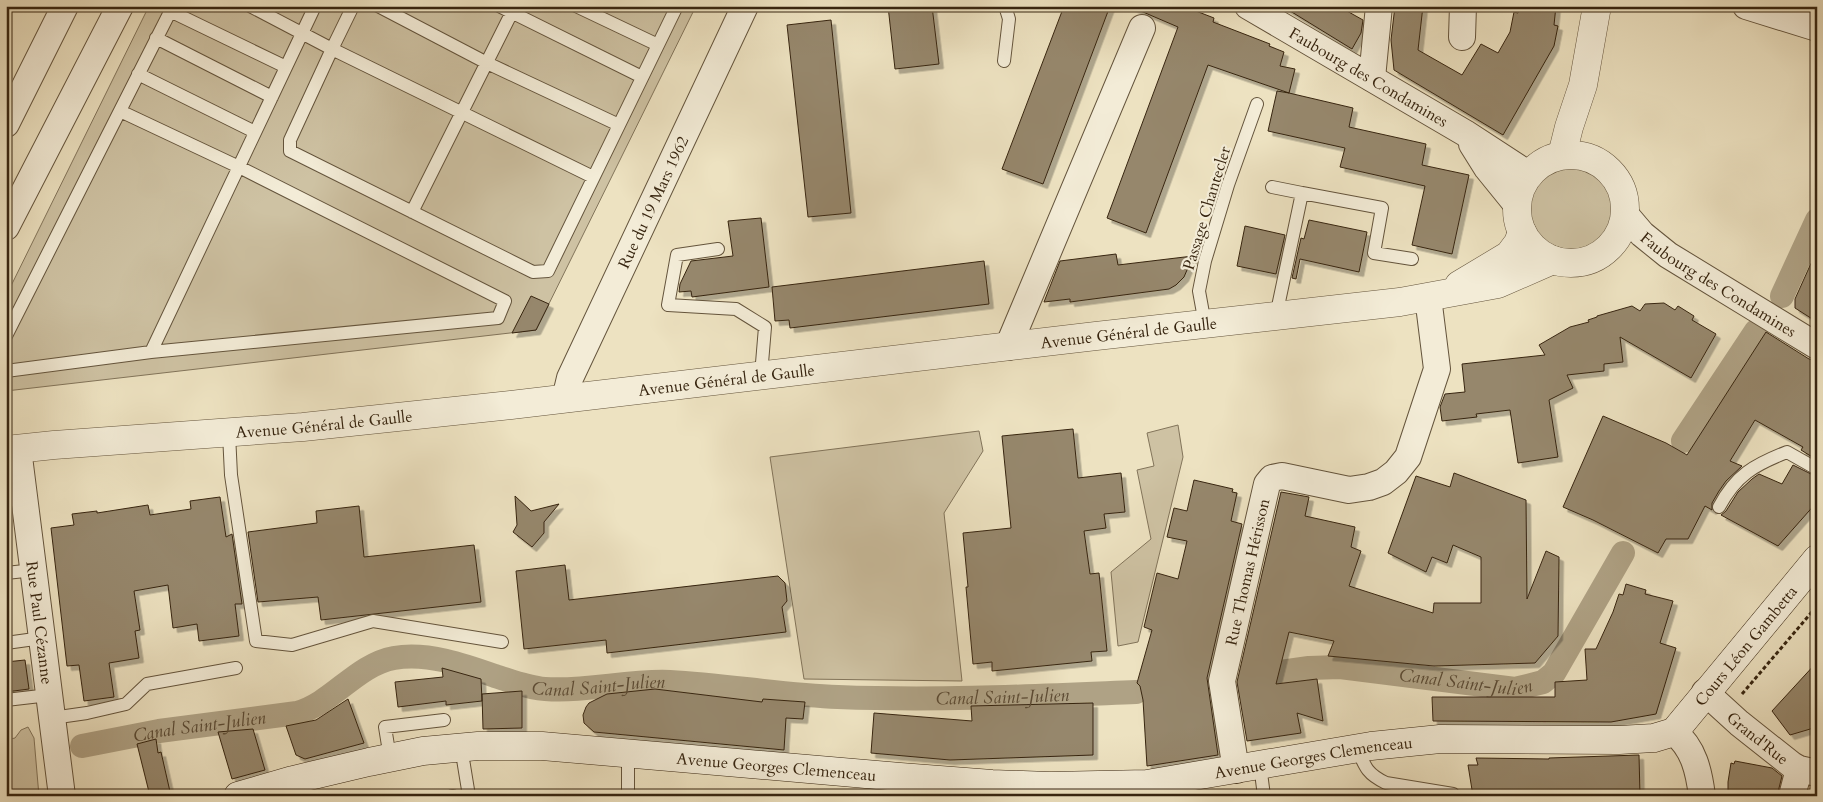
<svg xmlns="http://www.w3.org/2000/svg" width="1823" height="802" font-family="Cardo,serif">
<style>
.green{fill:#cec2a3;stroke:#82745a}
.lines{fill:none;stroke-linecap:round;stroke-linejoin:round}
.canal{stroke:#afa285;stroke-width:24}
.building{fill:#96876c;stroke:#372510;filter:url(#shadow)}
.service-casing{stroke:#64543c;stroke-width:14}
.minor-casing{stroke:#64543c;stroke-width:28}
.tertiary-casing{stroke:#64543c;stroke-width:29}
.secondary-casing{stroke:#372510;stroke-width:29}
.path{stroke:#372510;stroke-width:3;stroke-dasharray:4 2.5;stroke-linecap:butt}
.service{stroke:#f3ecd7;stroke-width:12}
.minor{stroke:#f3ecd7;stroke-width:26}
.tertiary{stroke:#f3ecd7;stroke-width:28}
.secondary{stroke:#f3ecd7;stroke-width:28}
.labels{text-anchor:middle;stroke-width:4.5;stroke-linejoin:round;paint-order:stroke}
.street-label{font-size:16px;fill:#372510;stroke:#f3ecd7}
.water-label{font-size:18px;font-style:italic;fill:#5b4a33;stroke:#f3ecd7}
</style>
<defs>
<filter id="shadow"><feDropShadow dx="4.5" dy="4.5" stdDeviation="0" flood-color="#0004"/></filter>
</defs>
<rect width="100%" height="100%" fill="#ede2c1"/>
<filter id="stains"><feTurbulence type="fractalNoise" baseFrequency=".004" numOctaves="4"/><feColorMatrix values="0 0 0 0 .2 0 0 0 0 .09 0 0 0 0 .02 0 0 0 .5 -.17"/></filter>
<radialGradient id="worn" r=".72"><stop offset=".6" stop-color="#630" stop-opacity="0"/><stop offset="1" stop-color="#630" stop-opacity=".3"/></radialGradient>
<path class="green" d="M149 6H696L536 330 6 391V296Z
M1528 209a42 42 0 1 1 84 0a42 42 0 1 1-84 0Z
M1178 425 1183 457 1138 642 1118 646 1111 572 1151 539 1137 470 1154 466 1147 433Z
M979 431 983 451 944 513 962 681 804 679 770 457Z
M28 727 34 738 39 796H6V740L15 738 21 730Z"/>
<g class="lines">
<g class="canal">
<path d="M1782 296 1817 220"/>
<path d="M1683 441 1756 331"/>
<path id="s1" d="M1265 674 1309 668 1340 667 1515 689 1543 682 1554 673 1623 553"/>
<path id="s2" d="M82 746 159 731 297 713C333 703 356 665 394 658 427 652 464 665 495 676 511 681 528 688 545 689 587 692 628 680 670 682 726 685 782 695 838 697 938 701 1037 696 1136 692"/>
</g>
</g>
<path class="building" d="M888 6H932L939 64 895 69Z
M1064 6H1110L1043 184 1002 169Z
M1129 6H1183L1214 18 1213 22 1270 44 1269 46 1284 52 1280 66 1295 69 1289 93 1353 108 1349 127 1426 144 1422 165 1469 175 1452 254 1412 245 1425 186 1340 167 1345 148 1268 131 1277 91 1289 93 1208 65 1146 233 1107 218 1178 27Z
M1282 6H1338L1363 20 1361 33 1352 49Z
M1395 6H1423L1418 50 1462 75 1481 44 1498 53 1510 32 1514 12 1518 13 1519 6H1556L1554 25 1558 26 1554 46 1503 135 1394 70 1391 40Z
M831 20 851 213 808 217 787 25Z
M761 218 769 287 692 297 691 291 679 292 680 284 691 261 733 256 728 221Z
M1309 220 1367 232 1359 272 1300 259 1296 279 1292 278 1301 238 1304 239Z
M1245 226 1285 235 1276 274 1237 266Z
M1817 250V322L1795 308V299Z
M1116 254 1118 265 1193 256 1184 277 1176 285 1169 289 1070 302V299L1044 302 1060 261Z
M984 261 989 304 790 328 789 320 775 321 772 287Z
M531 296 549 304 536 330 512 333Z
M1664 303 1675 310 1678 306 1694 316 1692 320 1716 334 1691 378 1620 337 1623 362 1604 364V371L1567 375 1573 388 1549 400 1558 457 1518 463 1510 410 1476 414 1477 417 1442 421 1440 407 1445 394 1465 392 1462 364 1545 355 1539 345 1570 327 1589 322 1588 320 1597 317V316L1632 306 1640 311 1645 304Z
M1766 332 1809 359 1817 361V460L1801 450 1803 447 1755 420 1730 461 1742 466 1726 481 1719 491 1712 503V510L1705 506 1688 539H1666L1658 553 1593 520 1563 507 1603 416 1666 443 1687 455Z
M1073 429 1078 478 1121 473 1125 512 1104 514 1106 528 1084 531 1090 574 1099 573 1107 651 1091 652 1092 661 992 671V662L973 664 966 587H968L963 533 1011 528 1002 436Z
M1793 465 1817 477V502L1778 546 1721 515 1726 511 1738 492 1752 479 1759 474 1782 484Z
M1454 473 1526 500 1527 599 1546 551 1559 557 1558 636 1535 663 1434 666 1328 656 1334 641 1289 632 1276 684 1317 679 1323 721 1297 713 1301 733 1247 741 1237 682 1281 492 1309 497 1305 516 1355 527 1351 547 1361 551 1349 586 1433 613 1434 603H1481V557L1453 545 1447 563 1432 557 1426 572 1388 553 1416 476 1450 487Z
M1194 480 1233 489 1232 492 1237 493 1231 521 1242 524 1207 678 1218 755 1147 766 1143 700 1140 686 1137 683 1152 630 1144 627 1157 573 1178 579 1187 541 1167 537 1174 508 1187 511Z
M515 496 531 511 559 504 544 522V533L532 547 513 532 517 525Z
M220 497 226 537 232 534 242 604H235L239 636 199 641 197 624 173 628 168 585 134 591 140 630 135 631 139 658 109 663 114 697 84 701 79 665 67 666 51 528 74 525 72 514 97 511V513L148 505 150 515 191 509 190 501Z
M359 506 364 557 474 545 481 602 321 620 318 597 258 602 248 532 317 523 316 511Z
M565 565 569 600 778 576 785 583 787 601 782 607 786 632 607 653 606 640 524 649 516 571Z
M1626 584 1646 590 1645 594 1673 601 1660 643 1676 648 1656 714 1611 722 1433 721 1432 697H1555V682L1587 680 1585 649H1596L1613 612 1619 594 1623 595Z
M25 660 29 689 6 692V662Z
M1817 662V727L1790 735 1772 711Z
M442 668 481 679 482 701 446 705V701L398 707 395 682 443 677Z
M655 689 762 702 763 699 805 702 803 719 786 718 784 750 594 732 584 723 583 715 586 707 589 703 607 694Z
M522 691V728L483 729 482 694Z
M348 699 364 743 305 759 296 755 286 726 316 720Z
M1093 703V755L950 760 871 753 874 713 972 721 971 706Z
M253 729 265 770 232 779 218 732Z
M156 739 158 753 161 752 171 796H150L137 744Z
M1639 755 1640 796H1473L1468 765H1478L1476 758 1549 759V758Z
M1735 761 1772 768 1782 776 1777 796H1728V782L1731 763 1734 764Z"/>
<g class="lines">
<g class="service-casing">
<path id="service" d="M250 6 332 49 353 6
M378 6 487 63 619 125
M499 6 642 77
M576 6 658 45
M170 11 286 67
M156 38 272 97
M1004 61 1009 19 1005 6
M138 74 255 132
M120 111 239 167 505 301 498 318 151 352
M593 177 332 49 290 140V151L533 272 548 271 677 6
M1272 187 1302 193 1276 316
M1302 193 1382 208 1374 253 1412 259
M412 212 515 6
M718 249 677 255 668 305 736 309 765 327 761 375
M1205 324 1199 291 1205 261 1228 185 1257 104
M6 336 173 6
M6 371 151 352 315 6
M229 434 231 475 256 641 292 645 373 621 502 642
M1719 507C1736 475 1754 465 1787 452L1817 469
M6 573 34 570
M6 643 42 638
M6 700 49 695
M52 718 87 713 126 704 147 684 236 668
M461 747 469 796
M1357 748C1365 767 1367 774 1386 783L1453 794V796
M628 754V796
M390 758 385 727 444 720
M1260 765 1264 796
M452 796H453
M899 796 900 777"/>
</g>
<g class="minor-casing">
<g id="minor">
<path id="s3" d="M1248 6 1465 133 1528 174"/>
<path d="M1746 6 1817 28"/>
<path d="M1462 37 1463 6"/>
<path d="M1372 78 1379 6"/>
<path d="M6 124 65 6"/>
<path d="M1472 144 1487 168 1517 205"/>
<path id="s4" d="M1625 214 1642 234 1668 255 1817 346"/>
<path d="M6 227 120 6"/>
<path d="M1008 347 1142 28"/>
<path id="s5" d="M565 399 570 378 745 6"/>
<path id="s6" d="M18 449 62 796"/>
<path id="s7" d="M1705 692 1739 723 1792 765 1799 769 1817 773"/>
<path d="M1674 732C1694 748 1699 772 1702 796"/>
<path id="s8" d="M1236 770 1222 681 1267 484 1272 478 1282 476 1349 490 1369 487 1383 482 1396 472 1408 457 1437 369 1428 297"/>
<path d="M1792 796 1799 769"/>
</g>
</g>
<g class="tertiary-casing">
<g id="tertiary">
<circle cx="1571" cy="209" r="54"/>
<path d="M1562 155 1569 127 1583 85 1597 6"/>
<path d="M1459 285 1509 255 1518 243 1522 232"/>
<path id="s9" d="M6 450 54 445 303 427 511 405 1096 336 1400 302 1498 284 1553 260"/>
</g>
</g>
<g class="secondary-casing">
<g id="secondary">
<path id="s10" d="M238 796 293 780 369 762 423 751 478 746H542L900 777 992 784 1050 786 1147 784 1371 746 1440 739 1619 740 1654 738 1674 732 1817 559"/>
</g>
</g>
<path class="path" d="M1742 694 1817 606"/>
<use href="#service" class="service"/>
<use href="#minor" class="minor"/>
<use href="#tertiary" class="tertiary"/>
<use href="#secondary" class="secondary"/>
</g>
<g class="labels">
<g class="street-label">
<text dy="6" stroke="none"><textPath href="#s3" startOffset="140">Faubourg des Condamines</textPath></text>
<text dy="6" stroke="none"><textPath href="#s5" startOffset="216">Rue du 19 Mars 1962</textPath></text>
<text transform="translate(1206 208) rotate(-73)" y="6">Passage Chantecler</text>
<text dy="6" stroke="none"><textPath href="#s4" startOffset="118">Faubourg des Condamines</textPath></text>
<text dy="6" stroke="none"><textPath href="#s9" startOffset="1129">Avenue Général de Gaulle</textPath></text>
<text dy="6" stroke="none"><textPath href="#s9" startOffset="724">Avenue Général de Gaulle</textPath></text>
<text dy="6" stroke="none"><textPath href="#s9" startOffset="319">Avenue Général de Gaulle</textPath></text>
<text dy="6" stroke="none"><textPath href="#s8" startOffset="202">Rue Thomas Hérisson</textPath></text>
<text dy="6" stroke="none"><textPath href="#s6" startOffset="175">Rue Paul Cézanne</textPath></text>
<text dy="6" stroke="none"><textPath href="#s10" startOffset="1560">Cours Léon Gambetta</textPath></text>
<text dy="6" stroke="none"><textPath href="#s7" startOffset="70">Grand'Rue</textPath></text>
<text dy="6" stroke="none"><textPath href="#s10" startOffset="1085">Avenue Georges Clemenceau</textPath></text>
<text dy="6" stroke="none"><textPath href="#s10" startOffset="545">Avenue Georges Clemenceau</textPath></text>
</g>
<g class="water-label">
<text dy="6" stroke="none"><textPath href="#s1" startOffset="202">Canal Saint-Julien</textPath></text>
<text dy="6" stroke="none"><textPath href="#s2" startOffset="539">Canal Saint-Julien</textPath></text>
<text dy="6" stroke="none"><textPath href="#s2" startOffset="944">Canal Saint-Julien</textPath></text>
<text dy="6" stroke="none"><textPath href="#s2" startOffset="119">Canal Saint-Julien</textPath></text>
</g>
</g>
<rect width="1823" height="802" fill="none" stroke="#ede2c1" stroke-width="25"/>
<rect x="8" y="8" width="1808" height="787" fill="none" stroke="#372510" stroke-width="2.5"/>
<rect x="12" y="12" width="1798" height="777" fill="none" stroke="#372510"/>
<rect width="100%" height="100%" filter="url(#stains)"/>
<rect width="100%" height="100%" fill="url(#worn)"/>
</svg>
